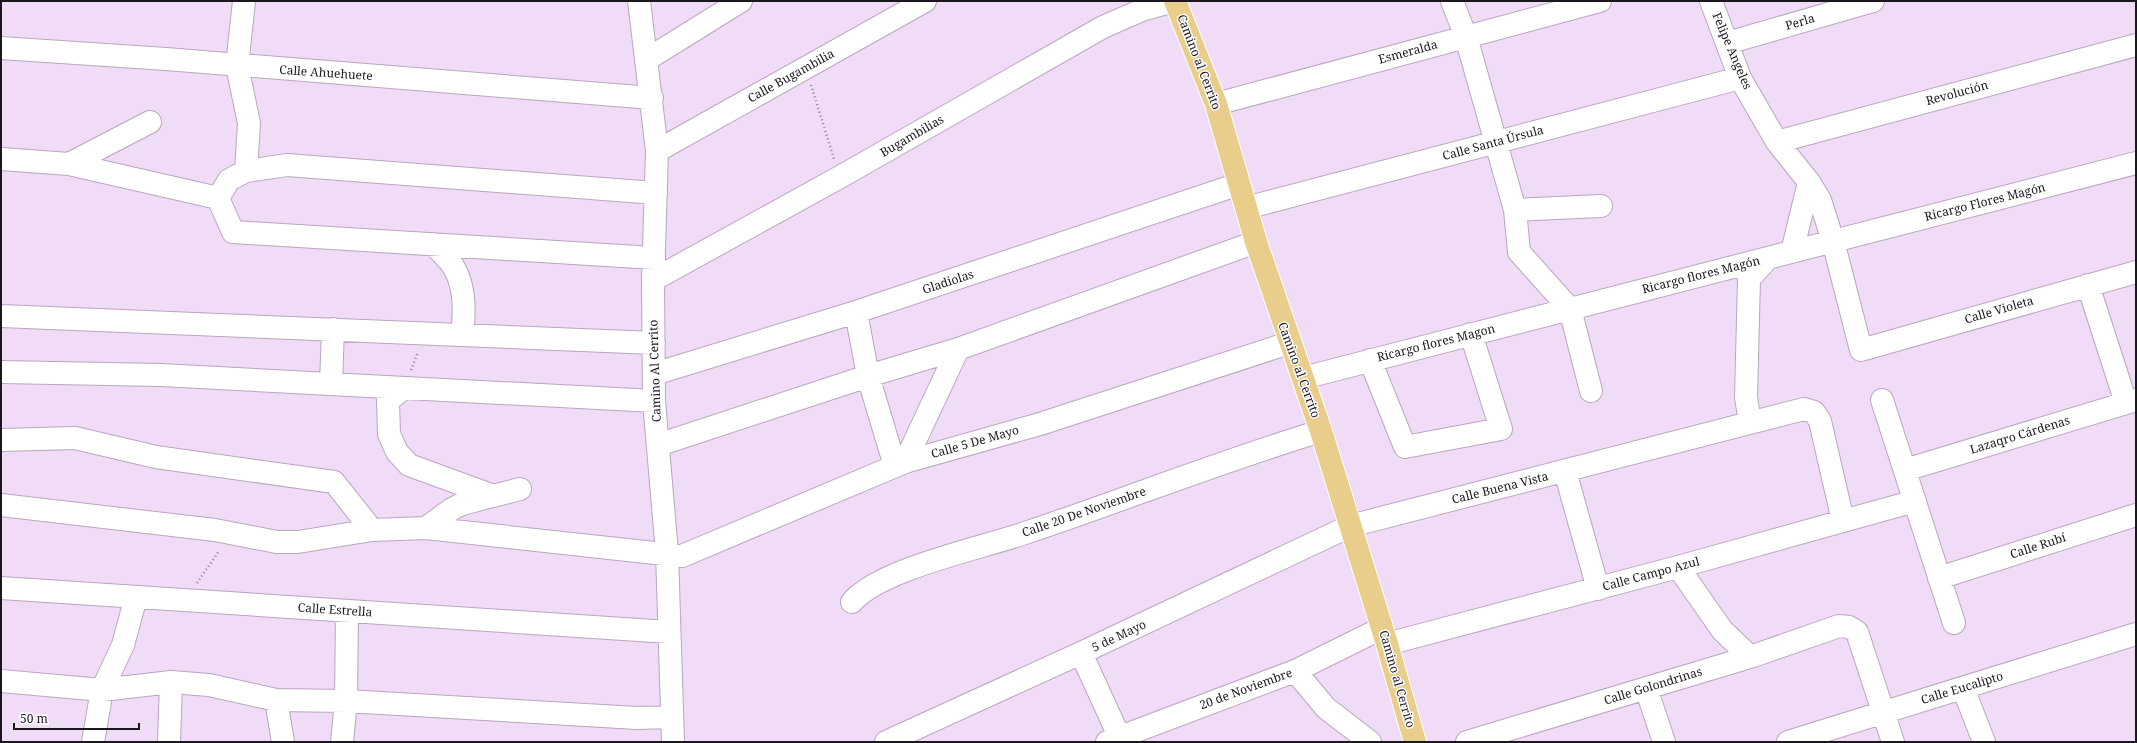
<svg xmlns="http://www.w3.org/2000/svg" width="2137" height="743" font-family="'Noto Serif',serif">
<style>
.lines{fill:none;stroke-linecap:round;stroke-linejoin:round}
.minor-casing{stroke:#b9a6bf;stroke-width:24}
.major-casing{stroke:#fff;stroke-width:24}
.path{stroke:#8d8092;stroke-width:2.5;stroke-dasharray:1 3;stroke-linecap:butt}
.minor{stroke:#fff;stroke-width:22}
.major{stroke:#e9cd8b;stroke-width:22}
.labels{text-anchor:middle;stroke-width:3;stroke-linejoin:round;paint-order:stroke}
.street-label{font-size:12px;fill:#1c161f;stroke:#fff}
</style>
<rect width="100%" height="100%" fill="#f0dcf6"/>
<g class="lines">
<g class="minor-casing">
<path id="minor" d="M244 1 237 66 249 123 246 171
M639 1 657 151 653 280 654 401 667 553 673 742
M1452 1 1466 37 1515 210 1519 252 1570 309 1591 391
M1711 1 1740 78 1777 142 1809 182 1820 200 1833 241 1861 350 2136 272
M1727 43 1873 1
M1 48 166 59 652 98
M646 60 741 1
M1216 104 1600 1
M1777 142 2136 45
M657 151 925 1
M1 159 69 164 218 198
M69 164 150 122
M218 198 233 232 654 258
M218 198 229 180 246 171 287 165 656 193
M1246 208 1740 78
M1515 210 1601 206
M433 244C439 250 445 256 450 262 466 282 465 311 462 334
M1792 252 1809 182
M653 280 840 177 1103 27 1142 10 1174 1
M2088 285 2126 403
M856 312 868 376 895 466
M1 316 654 343
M1370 360 1405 447 1501 429 1471 334
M1 372 161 375 654 401
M654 374 856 312 1239 184
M1303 378 2136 163
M331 384 333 329
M404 388 388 401 389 434 397 452 409 465 491 495
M1882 400 1954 623
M1750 423 1746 397 1749 279 1768 258
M1 440 75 438 156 457 334 482 372 530
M658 445 868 376 958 349 1256 242
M905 462 958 349
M1905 470 2136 400
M1565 471 1598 589
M1 505 215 530 277 542H298L372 530 426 528 682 556 905 462 1040 424 1289 343
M426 528 452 509 462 504 520 489
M1678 567 1722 630 1750 657
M1939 578 2136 515
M1 588 669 632
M852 602C880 569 982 548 1025 533 1124 500 1221 461 1321 431
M1387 644 1678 567 1915 501
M1081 653 1119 736
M1295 671 1326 708 1370 742
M1 681 102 690 171 682 209 685 276 700 346 701 637 718 671 717
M1646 688 1664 742
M1963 688 1984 742
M276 700 283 742
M93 742 102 690 123 645 136 597
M169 742 171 682
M342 742 346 701 347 611
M886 742 1081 653 1350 526 1804 409 1814 412 1820 421 1843 521
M1107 742 1295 671 1382 628
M1467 742 1750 657 1839 626 1849 627 1857 632 1893 742
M1788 742 2136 634"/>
</g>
<g class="major-casing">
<path id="major" d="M1175 1 1216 104 1256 242 1321 431 1387 644 1415 742"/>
</g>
<path class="path" d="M811 85 834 159
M411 370 418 352
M197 583 219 551"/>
<use href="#minor" class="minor"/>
<use href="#major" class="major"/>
</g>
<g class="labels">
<g class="street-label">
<text transform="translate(1800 22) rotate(-16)" y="4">Perla</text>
<text transform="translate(1732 51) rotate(67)" y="4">Felipe Angeles</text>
<text transform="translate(1408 52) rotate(-15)" y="4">Esmeralda</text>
<text transform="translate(1199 62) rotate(69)" y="4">Camino al Cerrito</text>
<text transform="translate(326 73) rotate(4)" y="4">Calle Ahuehuete</text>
<text transform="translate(791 76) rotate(-29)" y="4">Calle Bugambilia</text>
<text transform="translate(1957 93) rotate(-15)" y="4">Revolución</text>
<text transform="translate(912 136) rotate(-30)" y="4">Bugambilias</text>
<text transform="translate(1493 143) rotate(-15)" y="4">Calle Santa Úrsula</text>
<text transform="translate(1985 202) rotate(-14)" y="4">Ricargo Flores Magón</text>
<text transform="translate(1701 275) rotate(-14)" y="4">Ricargo flores Magón</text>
<text transform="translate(948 282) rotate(-18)" y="4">Gladiolas</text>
<text transform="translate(1999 310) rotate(-16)" y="4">Calle Violeta</text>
<text transform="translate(1436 343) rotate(-14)" y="4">Ricargo flores Magon</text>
<text transform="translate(1299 370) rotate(70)" y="4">Camino al Cerrito</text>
<text transform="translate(655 371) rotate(-92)" y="4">Camino Al Cerrito</text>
<text transform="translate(2020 435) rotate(-17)" y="4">Lazaqro Cárdenas</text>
<text transform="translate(975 442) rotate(-16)" y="4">Calle 5 De Mayo</text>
<text transform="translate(1500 488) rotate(-14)" y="4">Calle Buena Vista</text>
<text transform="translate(1084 512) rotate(-19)" y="4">Calle 20 De Noviembre</text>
<text transform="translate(2038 546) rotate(-18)" y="4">Calle Rubí</text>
<text transform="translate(1651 574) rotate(-15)" y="4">Calle Campo Azul</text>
<text transform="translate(335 610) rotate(4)" y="4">Calle Estrella</text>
<text transform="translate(1119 636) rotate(-25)" y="4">5 de Mayo</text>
<text transform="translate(1397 679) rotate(74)" y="4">Camino al Cerrito</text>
<text transform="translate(1653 686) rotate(-17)" y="4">Calle Golondrinas</text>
<text transform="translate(1962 688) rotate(-17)" y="4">Calle Eucalipto</text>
<text transform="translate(1246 689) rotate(-20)" y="4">20 de Noviembre</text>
</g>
</g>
<rect width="2137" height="743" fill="none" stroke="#1c161f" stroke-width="4"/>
<path d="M14 723v6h125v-6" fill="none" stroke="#1c161f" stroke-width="2"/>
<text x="20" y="723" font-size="12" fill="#1c161f" stroke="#ffffff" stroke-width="3" paint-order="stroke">50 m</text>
</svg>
